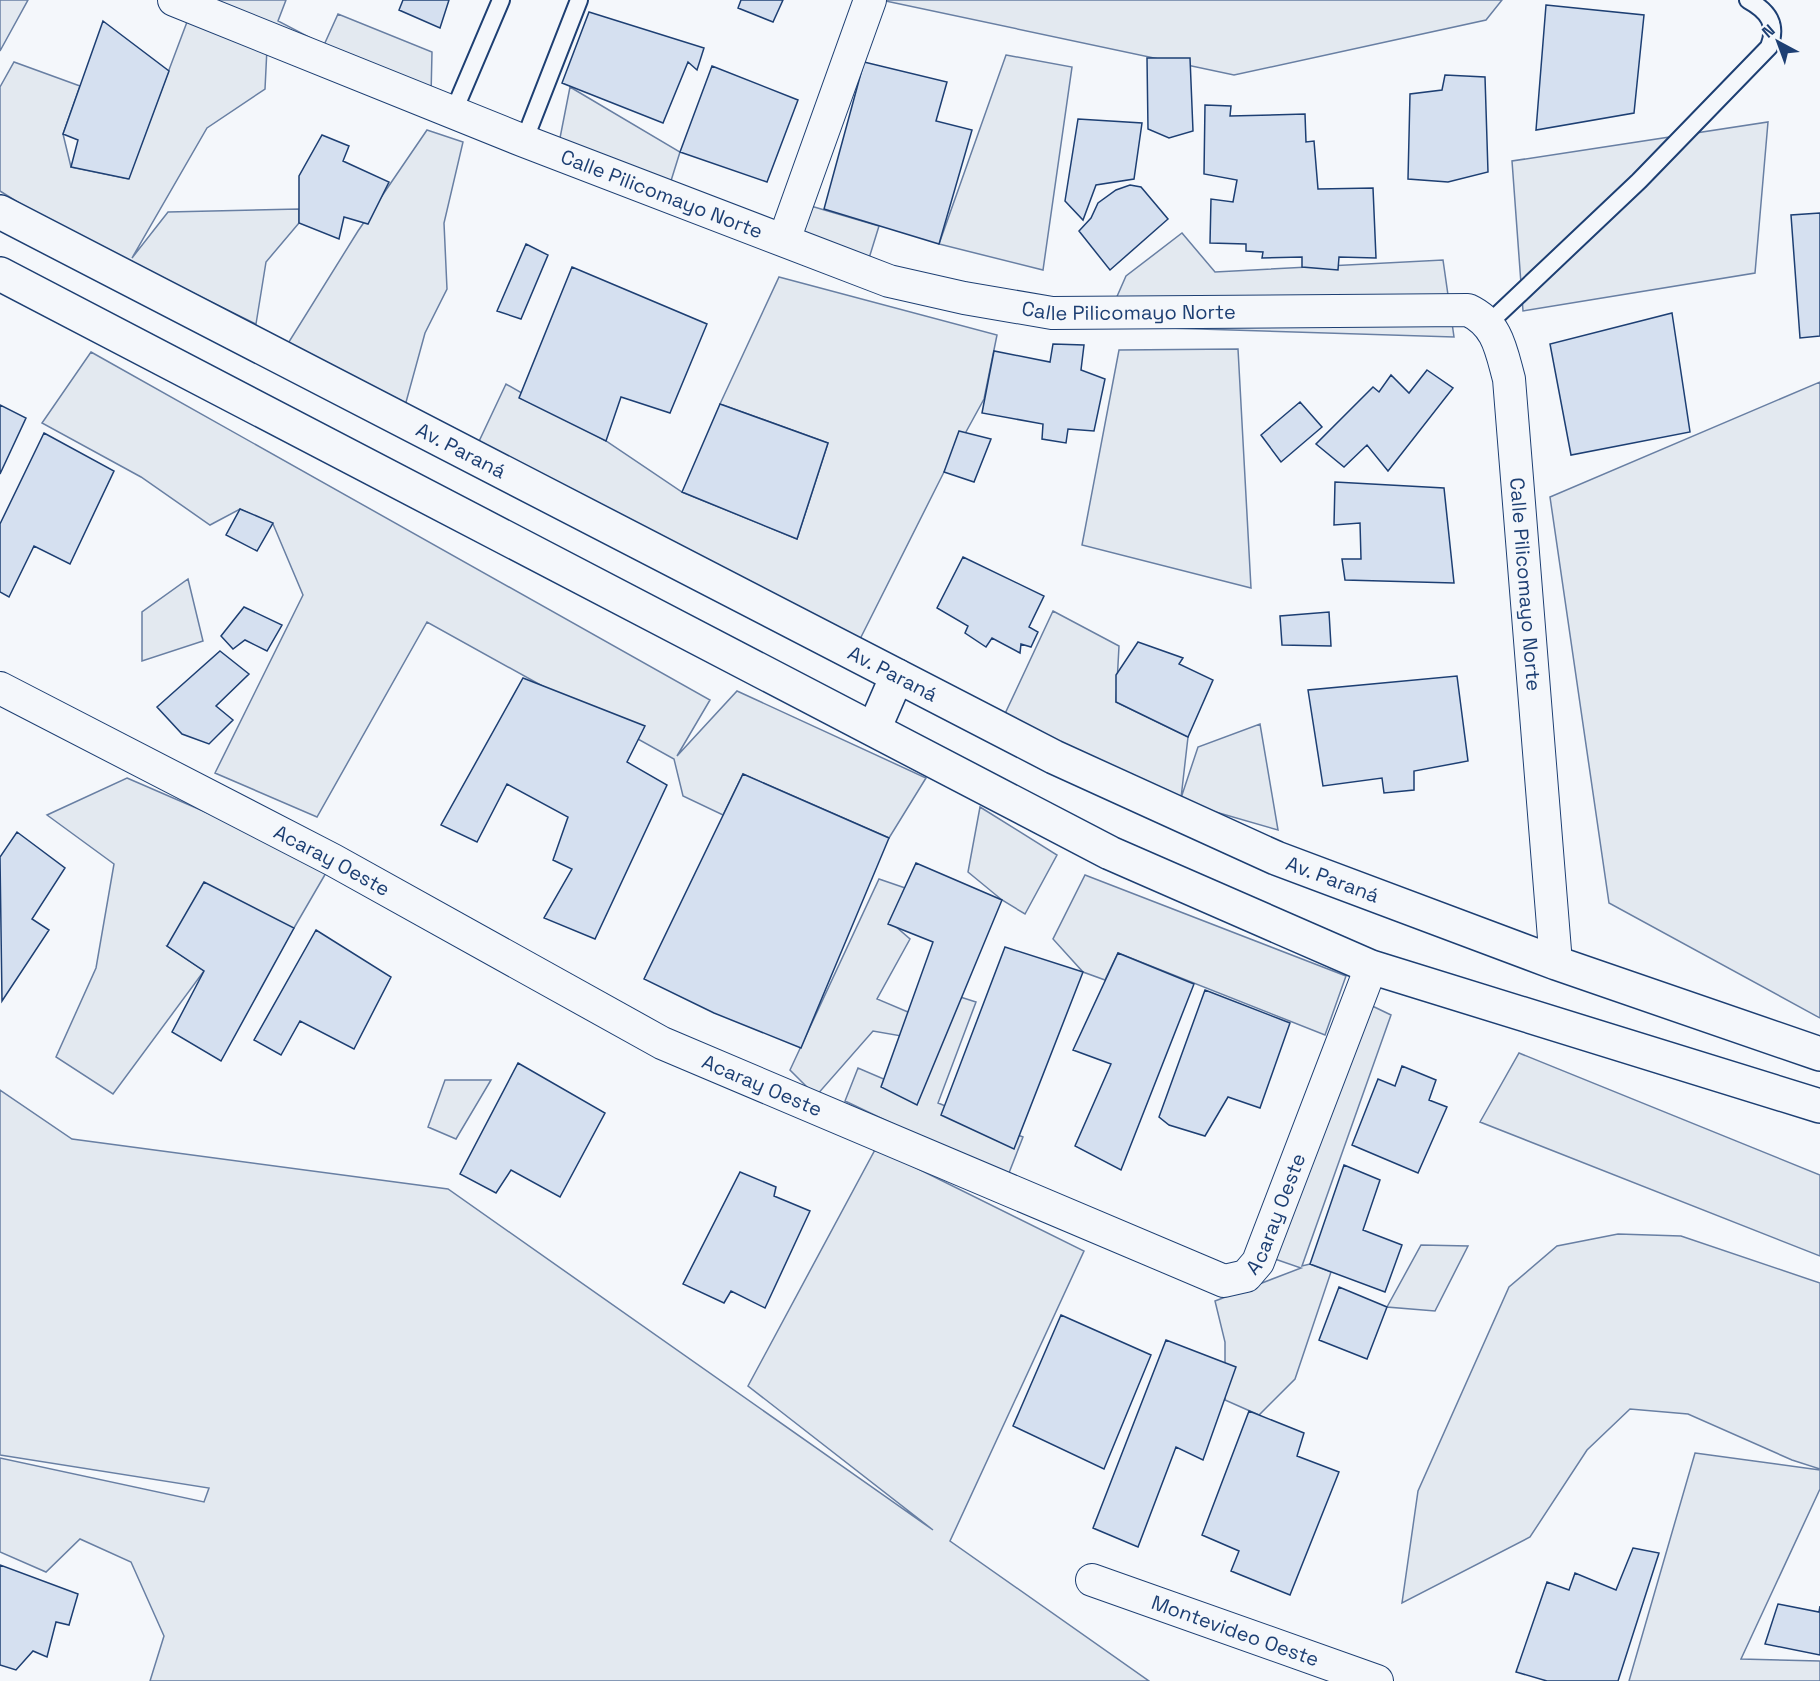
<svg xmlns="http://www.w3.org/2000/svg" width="1820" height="1681" font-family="'Space Grotesk',sans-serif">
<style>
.green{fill:#e3e9f0;stroke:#687fa3;stroke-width:1.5}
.building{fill:#d5e0f0;stroke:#1d3f73;stroke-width:1.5}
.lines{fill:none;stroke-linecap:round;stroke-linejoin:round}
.lane-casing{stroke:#1d3f73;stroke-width:20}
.street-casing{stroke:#1d3f73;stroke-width:34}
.secondary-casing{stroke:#1d3f73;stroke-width:36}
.lane{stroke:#f4f7fb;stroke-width:16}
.street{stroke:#f4f7fb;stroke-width:32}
.secondary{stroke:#f4f7fb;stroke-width:33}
.labels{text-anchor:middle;stroke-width:4.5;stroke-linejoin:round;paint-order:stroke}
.street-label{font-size:20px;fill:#1d3f73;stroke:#f4f7fb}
</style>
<rect width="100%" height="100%" fill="#f4f7fb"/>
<path class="green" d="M0 0H28L0 51Z
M202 0H286L278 21 324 45 338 14 432 52 431 96Z
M881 0H1502L1486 20 1234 75Z
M190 14 267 48 265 89 207 128 132 258 168 212 299 209V223L266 262 256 324 130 262 124 269 0 191V87L14 62 80 86 63 134 71 167 128 179Z
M1006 55 1072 67 1043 270 939 244Z
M570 87 680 152 670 184 559 143Z
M1768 122 1755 273 1523 311 1512 161Z
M427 130 463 142 444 223 447 289 425 333 405 406 287 345 358 231Z
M804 204 879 226 866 268 783 228Z
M1182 233 1215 272 1443 260 1454 337 1104 326 1126 276Z
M779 277 997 335 984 399 944 472 855 649 474 452 506 384 606 441 682 492 797 539 828 443 720 404Z
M1238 349 1251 588 1082 545 1119 350Z
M91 352 710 700 677 756 737 691 926 778 889 838 743 774 723 815 683 796 674 759 427 622 317 817 215 773 303 595 273 524 240 509 210 525 141 477 42 423Z
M1820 382V1018L1609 903 1550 497Z
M188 579 203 641 142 661V612Z
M1053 611 1119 646 1116 702 1188 737 1181 798 1198 747 1260 724 1278 830 1181 802 1003 718Z
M127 778 330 866 294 928 167 946 204 971 113 1094 56 1057 96 968 114 864 47 815Z
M980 807 1057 855 1025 914 1002 900 968 872Z
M1085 875 1346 976 1325 1035 1118 953 1105 980 1083 972 1053 939Z
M879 879 911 890 894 925 910 939 877 999 915 1015 907 1037 873 1031 816 1096 790 1070Z
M954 995 976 1002 938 1103 1023 1137 1007 1178 845 1101 858 1068 914 1092Z
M1366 1003 1391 1015 1302 1266 1310 1264 1331 1272 1295 1379 1259 1415 1225 1400V1342L1215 1301 1301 1268 1272 1258Z
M1519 1053 1820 1175V1256L1480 1122Z
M445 1080H491L456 1139 428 1127Z
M0 1090 72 1139 448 1189 933 1530 748 1386 876 1148 1084 1251 950 1541 1149 1681H150L164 1636 131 1562 80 1539 46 1572 0 1552V1458L204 1502 209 1488 0 1455Z
M1618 1234 1681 1236 1820 1283V1469L1792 1460 1688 1414 1630 1409 1587 1450 1530 1537 1402 1603 1418 1491 1509 1287 1557 1246Z
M1421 1245 1468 1246 1435 1311 1387 1307Z
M1695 1453 1820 1470V1489L1741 1659 1820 1661V1681H1629Z"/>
<path class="building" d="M403 0H449L440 28 399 10Z
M741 0H783L773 22 738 8Z
M1546 5 1644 15 1634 113 1536 130Z
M589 12 704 48 697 70 688 62 663 123 562 83Z
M103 21 169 71 129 179 71 167 78 140 63 134Z
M1147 58H1190L1193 131 1169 138 1148 129Z
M864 62 947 82 936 121 972 130 939 244 824 209Z
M712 66 798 100 767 182 680 152Z
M1445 75 1485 77 1488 172 1448 182 1408 179 1410 94 1442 90Z
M1205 105 1231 106 1230 116 1305 114 1306 142 1314 141 1318 189 1373 188 1376 258 1339 257 1338 270 1302 267V257L1262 258 1263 252 1246 251V244L1210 243 1211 199 1233 202 1237 180 1204 174Z
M1078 119 1142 123 1134 179 1096 185 1083 220 1065 201Z
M322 135 349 146 343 161 389 182 368 224 344 217 339 239 299 223V176Z
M1130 185 1141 187 1168 219 1110 270 1079 231 1091 218 1098 203 1116 190Z
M1820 213V336L1800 338 1791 215Z
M526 244 548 255 521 319 497 311Z
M572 267 707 324 670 413 621 397 606 441 519 398Z
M1672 313 1690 432 1571 455 1550 344Z
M1053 344 1084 345 1081 370 1105 379 1094 431 1068 429 1066 443 1042 439 1043 424 982 413 994 351 1050 362Z
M1427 370 1453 388 1388 471 1367 445 1344 467 1316 444 1373 387 1379 392 1391 375 1409 393Z
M1300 402 1322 427 1281 462 1261 435Z
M720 404 828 443 797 539 682 492Z
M0 405 26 418 0 474Z
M959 431 991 439 974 482 944 472Z
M44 433 114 471 70 564 34 546 9 597 0 592V524Z
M1335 482 1444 488 1454 583 1345 580 1342 559H1361L1360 523 1334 525Z
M240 509 273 523 257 551 226 535Z
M963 557 1044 596 1029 627 1038 632 1031 647 1021 644 1020 653 992 638 986 647 965 633 968 626 937 608Z
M244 607 282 625 267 651 245 640 233 649 221 636Z
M1329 612 1331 646 1282 645 1280 616Z
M1138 642 1183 658 1179 664 1213 680 1188 737 1116 702V675Z
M220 651 249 674 216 706 233 720 209 744 182 734 157 707Z
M1457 676 1468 761 1414 771V790L1384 793 1382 778 1323 786 1308 690Z
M523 678 645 726 627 762 667 785 595 939 544 918 572 869 553 860 568 817 507 784 477 842 441 825Z
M743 774 889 838 801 1048 714 1013 644 979Z
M17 832 65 868 32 919 49 930 2 1001 0 857Z
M916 863 1002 900 917 1105 881 1087 933 942 888 924Z
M204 882 294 928 221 1061 172 1032 204 971 167 946Z
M316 930 391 977 354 1049 300 1021 281 1055 254 1040Z
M1005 947 1083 972 1014 1149 941 1115Z
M1118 953 1194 984 1121 1170 1075 1146 1111 1064 1073 1050Z
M1205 990 1290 1023 1260 1108 1228 1097 1205 1136 1169 1125 1159 1117Z
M518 1063 605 1113 560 1197 511 1170 496 1193 460 1174Z
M1402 1066 1436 1080 1429 1100 1447 1107 1418 1173 1352 1145 1378 1079 1395 1086Z
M1344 1165 1380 1180 1363 1230 1402 1245 1385 1292 1310 1264Z
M740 1172 776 1187 774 1196 810 1211 765 1308 731 1291 724 1303 683 1284Z
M1339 1287 1387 1307 1367 1359 1319 1340Z
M1061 1315 1151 1355 1104 1469 1013 1426Z
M1166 1340 1236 1367 1203 1460 1176 1447 1138 1547 1093 1528Z
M1249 1411 1304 1433 1297 1456 1339 1472 1290 1595 1231 1571 1239 1551 1202 1535Z
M1633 1548 1659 1553 1618 1681H1547L1516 1672 1547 1582 1569 1590 1575 1573 1616 1590Z
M0 1565 78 1594 69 1625 56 1622 47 1657 33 1651 16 1670 0 1665Z
M1778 1604 1819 1612 1820 1606V1655L1765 1644Z"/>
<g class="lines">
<g class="lane-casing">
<path id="lane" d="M453 113 501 0
M524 141 579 0
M1489 323 1639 181 1769 47C1778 24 1768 11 1748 0"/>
</g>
<g class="street-casing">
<g id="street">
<path id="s1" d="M174 0 524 141 889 281 964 298 1052 313 1468 310C1498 324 1501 350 1509 379L1556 963"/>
<path d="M784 240 870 0"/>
<path id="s2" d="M0 688 333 860 662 1043 1224 1281 1246 1276 1258 1262 1371 967"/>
<path id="s3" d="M1092 1580 1377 1681"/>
</g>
</g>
<g class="secondary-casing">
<g id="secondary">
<path id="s4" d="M0 212 1054 757 1276 858 1556 963 1820 1054"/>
<path d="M0 274 1110 853 1371 967 1820 1106"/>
<path d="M874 729 897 676"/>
</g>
</g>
<use href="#lane" class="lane"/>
<use href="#street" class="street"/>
<use href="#secondary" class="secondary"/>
</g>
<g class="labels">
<g class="street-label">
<text dy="7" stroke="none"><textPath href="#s1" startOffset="525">Calle Pilicomayo Norte</textPath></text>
<text dy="7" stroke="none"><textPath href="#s1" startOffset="1011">Calle Pilicomayo Norte</textPath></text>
<text dy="7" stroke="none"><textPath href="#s4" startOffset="519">Av. Paraná</textPath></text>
<text dy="7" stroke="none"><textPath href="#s1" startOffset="1640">Calle Pilicomayo Norte</textPath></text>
<text dy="7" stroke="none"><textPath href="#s4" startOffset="1005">Av. Paraná</textPath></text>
<text dy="7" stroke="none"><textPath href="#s2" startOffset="374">Acaray Oeste</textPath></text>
<text dy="7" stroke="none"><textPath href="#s4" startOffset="1491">Av. Paraná</textPath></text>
<text dy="7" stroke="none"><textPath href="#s2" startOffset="860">Acaray Oeste</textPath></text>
<text dy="7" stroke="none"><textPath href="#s2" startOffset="1454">Acaray Oeste</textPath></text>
<text dy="7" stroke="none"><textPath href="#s3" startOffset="152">Montevideo Oeste</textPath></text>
</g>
</g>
<g transform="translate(1778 42) rotate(319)" stroke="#f4f7fb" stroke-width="4.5" paint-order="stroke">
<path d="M0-4.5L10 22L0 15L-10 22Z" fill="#1d3f73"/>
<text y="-9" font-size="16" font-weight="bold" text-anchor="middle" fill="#1d3f73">N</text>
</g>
</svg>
